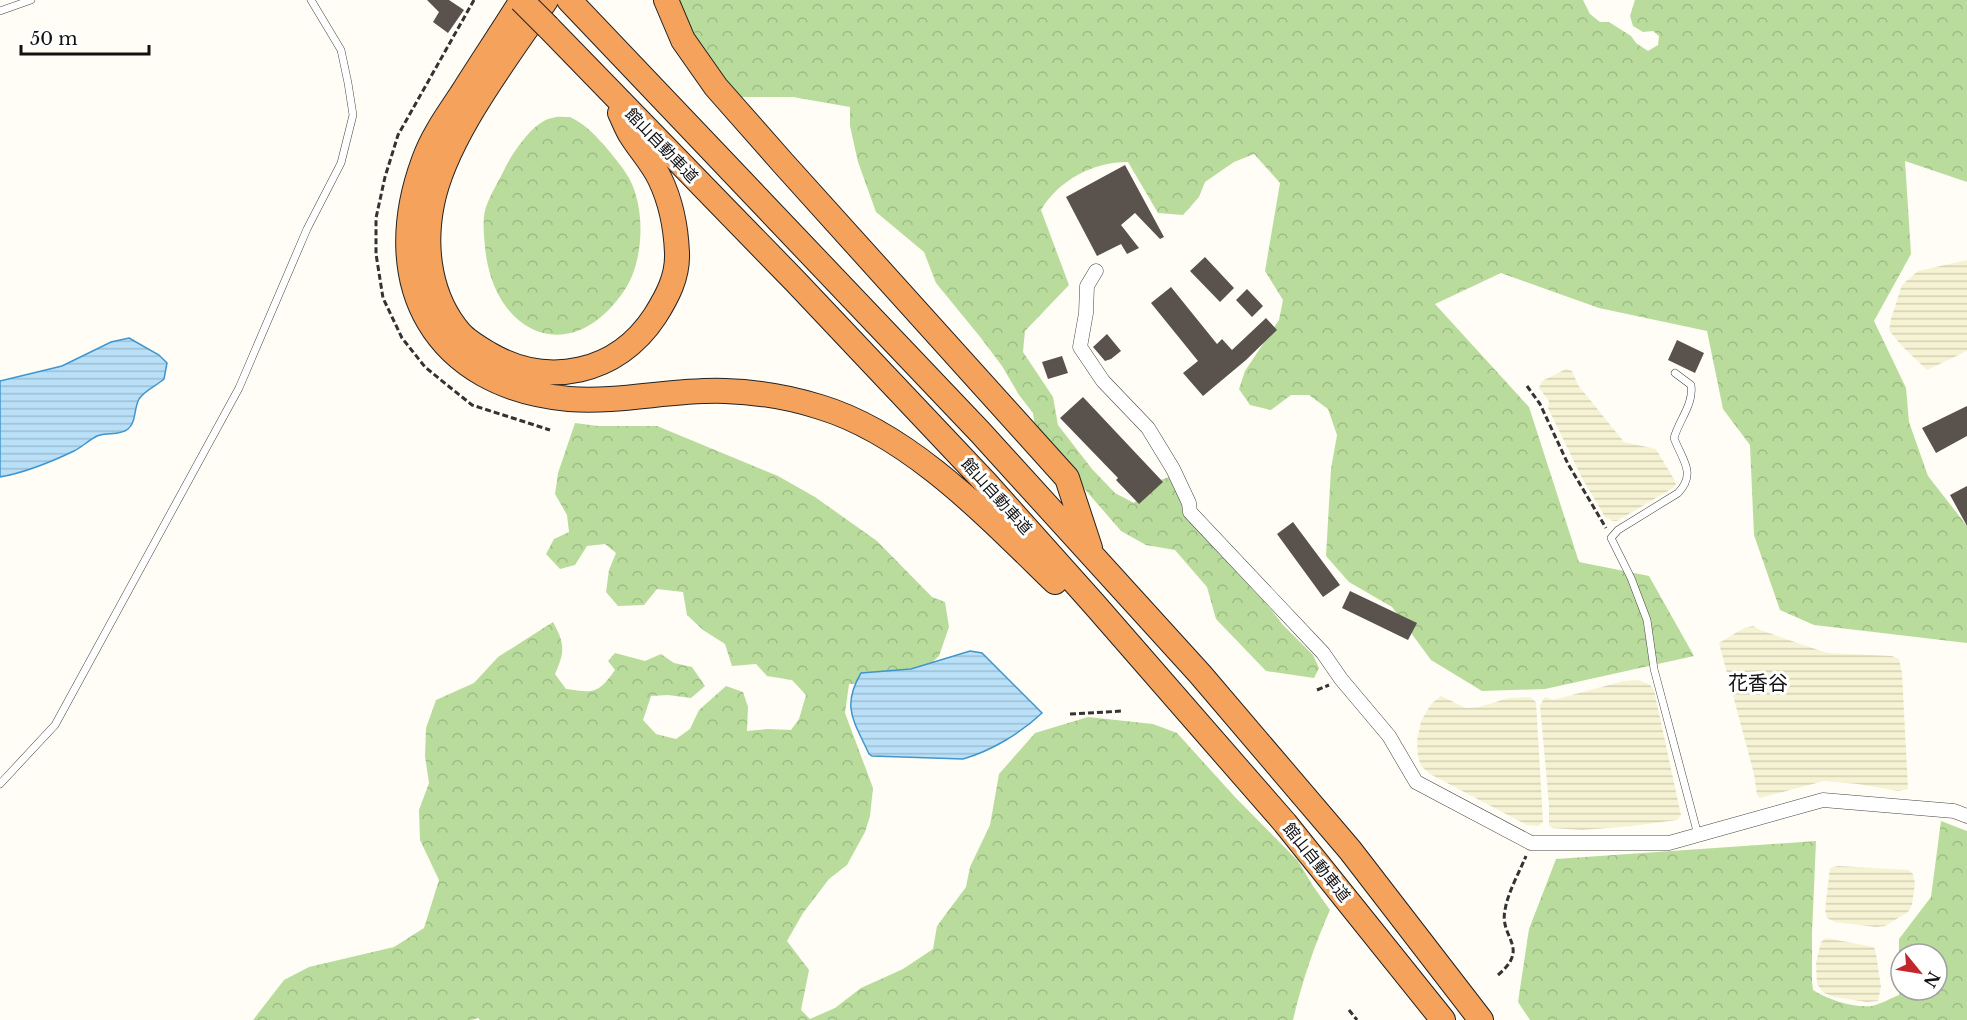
<svg xmlns="http://www.w3.org/2000/svg" width="1967" height="1020" font-family="'Libre Baskerville','Noto Sans JP',serif">
<style>
.farmland{fill:url(#farmland-rules)}
.forest{fill:url(#forest-crowns);fill-rule:evenodd}
.water{fill:url(#water-rules);stroke:#3f96cf;stroke-width:1.5}
.building{fill:#5a524d}
.lines{fill:none;stroke-linecap:round;stroke-linejoin:round}
.lane-casing{stroke:#444;stroke-width:8}
.street-casing{stroke:#444;stroke-width:15}
.highway-casing{stroke:#222;stroke-width:26}
.path{stroke:#333;stroke-width:3;stroke-dasharray:6 3;stroke-linecap:butt}
.lane{stroke:#fff;stroke-width:7}
.street{stroke:#fff;stroke-width:14}
.highway{stroke:#f5a25d;stroke-width:24}
.highway-bridge-casing{stroke:#222;stroke-width:26;stroke-linecap:butt}
.highway-bridge{stroke:#f5a25d;stroke-width:24}
.labels{text-anchor:middle;stroke-width:6;stroke-linejoin:round;paint-order:stroke}
.street-label{font-size:16px;fill:#111;stroke:#fff}
.quarter-label{font-size:20px;fill:#111;stroke:#fff}
</style>
<defs>
<pattern id="farmland-rules" width="6" height="5" patternUnits="userSpaceOnUse" patternTransform="scale(1.5)"><rect width="6" height="5" fill="#f6f3d4"/><path d="M0 2.5h6" fill="none" stroke="#d2cfb5"/></pattern>
<pattern id="forest-crowns" width="20" height="18" patternUnits="userSpaceOnUse" patternTransform="scale(1.5)"><rect width="20" height="18" fill="#b9dc9c"/><path d="M2 6a3 3 0 1 1 6 0M12 15a3 3 0 1 1 6 0" fill="none" stroke="#9ebc85"/></pattern>
<pattern id="water-rules" width="6" height="5" patternUnits="userSpaceOnUse" patternTransform="scale(1.5)"><rect width="6" height="5" fill="#b9e0f7"/><path d="M0 2.5h6" fill="none" stroke="#9ebfd3"/></pattern>
</defs>
<rect width="100%" height="100%" fill="#fffdf5"/>
<path class="farmland" d="M1967 260V351L1927 370 1901 345 1889 330 1891 319 1902 285 1918 271Z
M1566 369 1572 371 1578 385 1624 442 1656 449 1675 481 1676 485 1673 488 1617 521H1613L1605 517 1582 478 1548 408 1549 401 1539 388 1542 381Z
M1753 626 1760 630 1827 653 1892 656 1899 659 1902 673 1908 789 1898 791 1858 784 1824 781 1760 798 1757 795 1754 774 1719 643 1744 628Z
M1639 680 1650 685 1654 690 1681 815 1677 820 1632 826 1582 830 1552 828 1549 825V804L1540 705 1545 697 1553 700 1624 681Z
M1441 696 1466 708 1479 707 1509 698 1530 697 1536 702 1543 822 1538 826 1527 825 1430 774 1421 766 1418 756 1417 741 1421 721 1431 704Z
M1838 866 1908 870 1913 874 1915 883 1912 905 1908 912 1885 926 1876 927 1835 922 1827 918 1825 910 1830 868Z
M1826 938 1874 947 1876 954 1881 987 1878 1001 1867 1002 1834 997 1824 993 1817 984 1816 963 1821 942Z"/>
<path class="forest" d="M677 0H1583L1590 14 1600 22H1609L1631 36 1636 43 1648 51 1658 45 1659 36 1653 31 1643 32 1633 26 1630 16 1635 0H1967V182L1905 161 1911 254 1874 321 1906 388 1909 422 1928 476 1967 526V643L1814 625 1780 610 1754 535 1750 445 1723 409 1707 331 1599 308 1501 273 1435 304 1529 407 1579 562 1649 576 1694 656 1545 689 1482 691 1431 660 1392 607 1349 582 1326 556 1331 469 1337 435 1328 409 1309 395H1291L1271 410 1250 405 1239 389 1245 371 1279 320 1283 300 1265 271 1280 183 1254 154 1234 162 1205 182 1199 197 1183 215 1158 213 1128 162C1093 162 1059 180 1041 210L1069 285 1025 331 1023 352 1053 397 1058 425 1092 469 1115 493 1134 503 1152 483 1169 477 1283 625 1313 655 1319 668 1314 678 1266 671 1216 619 1207 587 1175 550 1146 545 1121 531 1036 433 1033 413 1019 395 1002 366 981 338 936 283 924 252 876 212 858 162 850 126V107L793 97H736L710 72Z
M570 117C585 124 593 133 604 145 613 156 622 166 629 178 646 209 644 262 624 291 570 370 493 334 485 247 484 235 482 219 486 207 491 193 500 179 506 166 514 151 534 121 552 118 557 116 564 117 570 117Z
M575 423 598 426H657L778 476 815 497 877 541 932 597 945 602 949 627 939 656 908 685 849 684 845 713 873 788 870 816 865 832 847 865 829 879 803 913 787 941 809 970 801 1010 810 1019 835 1008 861 988 903 969 933 949 937 926 966 887 970 867 990 825 999 774 1035 733 1088 717 1153 724 1177 733 1235 797 1298 861 1313 886 1330 910C1314 946 1302 982 1293 1020H480L478 1018 472 1020H253L284 980 309 967 394 947 424 928 439 880 420 840 419 810 429 783 425 756 426 728 436 700 474 683 498 657 553 622C565 644 565 651 555 674L566 689C594 693 598 694 615 670L608 661 615 653 645 661 661 654 674 663 692 667 705 686 691 698 668 695 651 696 643 720 656 734 676 739 690 729 699 710 726 686 743 692 748 707 747 731 768 729 791 730 799 719 806 695 792 680 767 676 756 664 732 666 725 644 703 630 687 615 683 592 657 589 644 605 618 606 606 592 609 570 616 553 605 544 587 546 575 565 560 569 546 554 554 539 569 532 567 515 555 494 558 473Z
M1941 821 1967 831V1020H1530L1518 1002 1529 929 1556 859 1816 841 1812 933V982L1813 990C1828 1000 1854 1008 1872 1006 1881 1004 1891 998 1899 995V939L1931 897ZM1901 954H1937V990H1901Z"/>
<path class="water" d="M129 338 159 355 167 363 164 379C156 386 145 390 139 399 134 408 136 423 128 429 120 436 107 432 97 436 89 440 82 447 74 451 53 461 23 473 0 477V381L62 366 111 342Z
M970 651 982 653 1042 713C1021 733 991 751 963 759L872 756 869 754C854 721 841 707 861 673L911 669Z"/>
<path class="building" d="M427 0H449L464 10 448 33 433 22 439 12Z
M1125 165 1164 237 1160 239 1135 213 1121 225 1139 248 1127 254 1121 244 1097 256 1066 197Z
M1205 257 1234 288 1220 302 1190 271Z
M1171 287 1217 344 1222 339 1232 350 1266 318 1277 330 1246 360 1203 396 1183 373 1198 361 1151 303Z
M1247 289 1263 306 1252 317 1236 300Z
M1107 334 1121 351 1111 359 1105 361 1093 347Z
M1677 340 1704 353 1695 373 1668 360Z
M1062 356 1068 373 1048 379 1042 362Z
M1083 397 1163 482 1139 504 1116 480 1118 478 1060 418Z
M1967 406V436L1936 453 1922 428Z
M1967 486V526L1950 495Z
M1293 522 1340 585 1323 597 1277 534Z
M1350 591 1417 623 1408 640 1342 608Z"/>
<g class="lines">
<g class="lane-casing">
<path id="lane" d="M0 11 31 0
M1675 373 1691 385C1694 404 1679 420 1674 438 1682 460 1697 473 1678 493L1618 530 1611 538 1631 578 1647 620 1654 669 1698 835
M0 784 55 725 239 388 307 229 341 163 353 115 348 83 341 50 311 0"/>
</g>
<g class="street-casing">
<path id="street" d="M1096 271 1087 286 1086 313 1080 347 1103 381 1148 428 1173 469 1189 503 1190 512 1323 653 1341 679 1389 736 1416 782 1531 843H1669L1823 800 1954 811 1967 816"/>
</g>
<g class="highway-casing">
<path id="highway" d="M522 0C502 32 481 63 461 95 447 116 432 137 424 160 378 284 434 387 569 399 621 403 673 389 725 391 757 392 789 397 820 407 910 434 989 518 1055 582
M546 0C508 57 445 137 432 204 423 249 430 298 460 333 467 341 479 348 489 354 548 388 617 374 655 316 667 297 678 277 677 253 676 228 671 202 660 179 653 164 641 151 632 137 627 130 624 121 620 113
M569 0 980 432 1200 674 1350 850 1481 1020
M666 0 683 40 716 87 783 163 1067 478 1090 548
M548 27 796 282 986 483 1095 605 1285 823 1443 1020"/>
</g>
<path class="path" d="M474 0 398 135 385 177 376 218V254L383 298 402 338 425 367 447 385 472 405 550 430
M1527 386 1540 404 1568 464 1606 528
M1317 690 1329 685
M1070 714 1123 711
M1498 975C1531 947 1499 938 1505 910 1508 892 1519 873 1526 856
M1349 1010 1357 1020"/>
<use href="#lane" class="lane"/>
<use href="#street" class="street"/>
<use href="#highway" class="highway"/>
<g class="highway-bridge-casing">
<path id="highway-bridge" d="M521 0 548 27"/>
</g>
<use href="#highway-bridge" class="highway-bridge"/>
</g>
<g class="labels">
<g class="street-label">
<text transform="translate(662 145) rotate(46)" y="6">館山自動車道</text>
<text transform="translate(997 496) rotate(48)" y="6">館山自動車道</text>
<text transform="translate(1317 862) rotate(51)" y="6">館山自動車道</text>
</g>
<g class="quarter-label">
<text x="1758" y="690">花香谷</text>
</g>
</g>
<g transform="translate(1919 972) rotate(120)"><circle r="28" fill="#ffffff" stroke="#a0a0a0" stroke-width="1.5"/>
<path d="M0-4.5L10 22L0 15L-10 22Z" fill="#c4262e"/>
<text y="-9" font-size="16" font-weight="bold" text-anchor="middle" fill="#111111">N</text>
</g>
<path d="M21 45v9h128v-9" fill="none" stroke="#111111" stroke-width="3"/>
<text x="30" y="45" font-size="18" fill="#111111" stroke="#ffffff" stroke-width="4.5" paint-order="stroke">50 m</text>
</svg>
